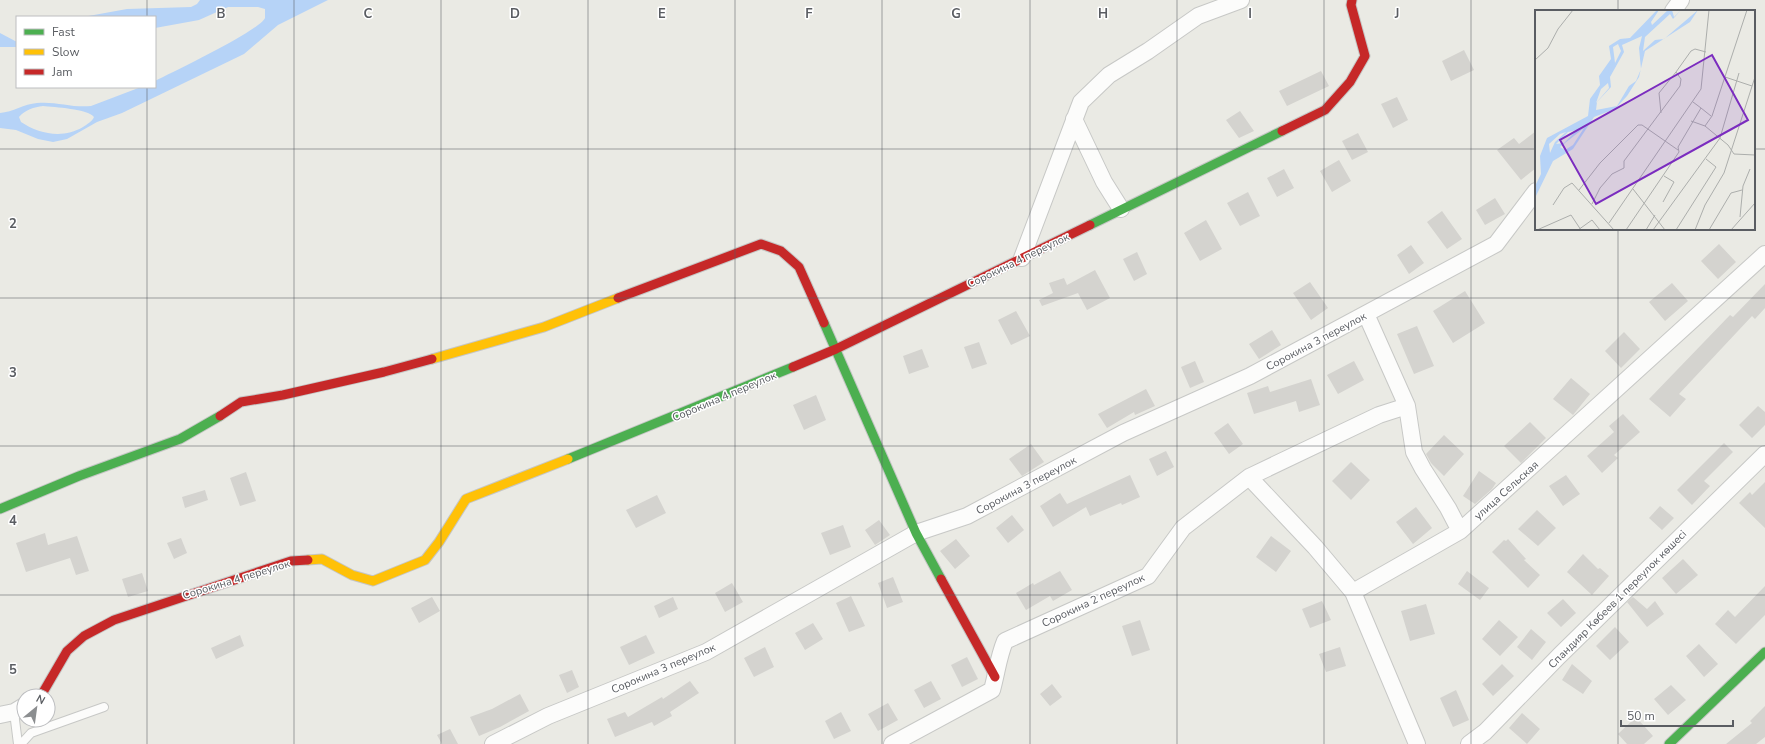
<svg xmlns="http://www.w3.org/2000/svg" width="1765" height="744" font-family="'Nunito Sans',sans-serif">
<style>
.water{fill:#b6d3f7;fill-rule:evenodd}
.building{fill:#d4d3cf}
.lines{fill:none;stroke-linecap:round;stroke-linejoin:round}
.lane-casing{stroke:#c7c8c6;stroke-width:10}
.street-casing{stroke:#c7c8c6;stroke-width:18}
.fast-casing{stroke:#c5c6c5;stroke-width:11}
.slow-casing{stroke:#c5c6c5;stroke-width:11}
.jam-casing{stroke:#c5c6c5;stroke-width:11}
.lane{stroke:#fcfcfb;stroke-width:8}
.street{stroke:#fcfcfb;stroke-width:16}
.fast{stroke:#4caf50;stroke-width:9}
.slow{stroke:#ffc107;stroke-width:9}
.jam{stroke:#c62828;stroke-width:9}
.grid{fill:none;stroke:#5a5d62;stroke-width:1;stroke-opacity:0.55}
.labels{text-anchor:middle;stroke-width:3;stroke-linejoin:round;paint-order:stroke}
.street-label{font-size:11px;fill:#5a5d62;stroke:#fff}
.inset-river{fill:none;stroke:#b6d3f7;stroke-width:2}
.inset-road{fill:none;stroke:#acaeac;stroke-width:1}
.view{fill:#7b2cbf;fill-opacity:0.15;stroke:#7b2cbf;stroke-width:2}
.inset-edge{fill:none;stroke:#5a5d62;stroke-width:2}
.grid-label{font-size:13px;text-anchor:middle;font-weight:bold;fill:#5a5d62;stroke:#fff;stroke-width:3;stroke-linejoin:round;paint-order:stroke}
</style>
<rect width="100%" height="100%" fill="#eaeae4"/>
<path class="water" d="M200 0H328L278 25 244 54 122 113 97 122 67 139 53 142 38 139 16 130 0 128V113C13 112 24 104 37 103 55 101 73 108 91 106L141 87H155V81C173 72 259 31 265 18V9L258 7H228L199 20 155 28V17H83L127 9 191 7 197 4ZM43 106C54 107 88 109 94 117 92 122 87 124 83 127 63 139 39 134 21 122L19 117C25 110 34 107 43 106Z
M0 33 17 42V47H0Z"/>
<path class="building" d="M1464 50 1474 70 1451 81 1442 61Z
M1321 71 1329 86 1287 106 1279 91Z
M1397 97 1408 120 1393 128 1381 104Z
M1240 111 1254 131 1239 138 1226 120Z
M1536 131V168L1521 180 1497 150 1514 138 1519 144Z
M1358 133 1368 152 1352 160 1342 141Z
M1339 160 1351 181 1332 192 1320 171Z
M1284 169 1294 188 1277 197 1267 178Z
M1248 192 1260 216 1240 226 1227 203Z
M1495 198 1505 214 1485 225 1476 210Z
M1442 211 1462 239 1447 249 1427 222Z
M1206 220 1222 249 1200 261 1184 233Z
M1719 244 1736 262 1718 279 1701 261Z
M1411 245 1424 263 1409 274 1397 255Z
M1137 252 1147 274 1134 281 1123 259Z
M1095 270 1110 298 1087 310 1078 293 1042 306 1039 300 1053 293 1049 283 1064 278 1067 285Z
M1310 282 1328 308 1311 320 1293 293Z
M1672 283 1688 301 1665 321 1649 302Z
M1765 284V308L1755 319 1752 316 1679 394 1686 399 1670 417 1649 399 1730 315 1733 317Z
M1465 291 1485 323 1453 343 1433 311Z
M1016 311 1030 336 1011 345 998 320Z
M1417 326 1434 366 1414 374 1397 334Z
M1272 330 1281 345 1259 359 1249 344Z
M1624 332 1640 349 1621 368 1605 351Z
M979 342 987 364 972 369 964 347Z
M922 349 929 367 909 374 903 356Z
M1195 361 1204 382 1190 388 1181 367Z
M1354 361 1364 380 1338 394 1327 375Z
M1571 378 1590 394 1573 415 1553 399Z
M1311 379 1320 405 1299 412 1296 401 1254 414 1247 393 1268 386 1270 392Z
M1146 389 1155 406 1135 415 1134 412 1107 428 1098 414Z
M816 395 826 420 804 430 793 405Z
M1758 406 1765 412V425L1752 438 1739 425Z
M1623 414 1640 432 1614 455 1618 458 1602 473 1587 456 1614 432 1609 426Z
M1530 422 1546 438 1521 463 1504 446Z
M1228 423 1243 444 1229 454 1214 433Z
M1444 435 1464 454 1444 476 1431 463 1426 454Z
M1724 443 1733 452 1704 481 1710 486 1692 505 1677 490Z
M1031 444 1044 462 1022 476 1009 459Z
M1166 451 1174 467 1157 476 1149 459Z
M1351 462 1370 480 1351 500 1332 481Z
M1479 471 1496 483 1492 489 1475 504 1463 496Z
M246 472 256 501 240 506 230 478Z
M1130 475 1140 497 1122 505 1121 503 1090 516 1086 507 1053 527 1040 506 1060 493 1067 504Z
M1566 475 1580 494 1563 506 1549 486Z
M1765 482V528L1739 503 1750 492 1752 495Z
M205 490 208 500 185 508 182 497Z
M657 495 666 513 636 528 626 510Z
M1660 506 1674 518 1662 530 1649 518Z
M1416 507 1432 528 1413 544 1396 522Z
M1537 510 1556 528 1538 546 1518 529Z
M1012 515 1024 530 1008 543 996 528Z
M879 520 890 535 875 545 865 530Z
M843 525 851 547 830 555 821 533Z
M45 533 48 545 77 536 89 571 76 575 70 558 26 572 16 543Z
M1271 536 1291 551 1276 572 1256 557Z
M181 538 187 553 174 559 167 543Z
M956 539 970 556 955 569 940 551Z
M1508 539 1526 559 1524 560 1540 575 1528 588 1492 552 1504 540 1506 541Z
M1583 554 1598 569 1600 568 1609 576 1592 595 1567 572Z
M1683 559 1698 575 1676 594 1662 578Z
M1060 571 1072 590 1053 601 1050 596 1026 610 1016 593 1033 583 1034 585Z
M1467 571 1489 588 1480 600 1458 584Z
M142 573 148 591 128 597 122 579Z
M893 577 903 602 887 608 878 583Z
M732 583 743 602 725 612 715 593Z
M1765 586V615L1736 644 1715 624 1728 610 1735 617Z
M851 596 865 626 849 632 836 603Z
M432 597 440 611 419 623 411 608Z
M673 597 678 609 659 618 654 606Z
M1633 597 1647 609 1655 601 1664 614 1647 627 1627 602Z
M1563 599 1576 613 1561 627 1547 613Z
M1322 601 1331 620 1310 628 1302 609Z
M1426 604 1435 634 1410 641 1401 611Z
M1140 620 1150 650 1132 656 1122 626Z
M1499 620 1518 637 1500 656 1482 639Z
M813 623 823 639 805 650 795 633Z
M1615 627 1629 642 1610 660 1596 646Z
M1531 629 1546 642 1532 660 1517 647Z
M240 635 244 646 216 659 211 648Z
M646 635 655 653 629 665 620 647Z
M1699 644 1718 664 1704 677 1686 656Z
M765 647 774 667 754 677 744 658Z
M1340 647 1346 666 1326 672 1319 654Z
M967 657 978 679 962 687 951 665Z
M1502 664 1514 676 1493 696 1482 684Z
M1572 664 1592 681 1583 694 1562 680Z
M572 670 579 687 567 693 559 675Z
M690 681 699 693 670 712 672 716 654 726 652 722 615 737 607 719 625 712 628 717 662 697 663 699Z
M931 681 941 699 924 708 914 690Z
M1052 684 1062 697 1050 706 1040 694Z
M1671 685 1686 700 1668 715 1654 699Z
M1456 690 1469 720 1453 727 1440 698Z
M520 694 529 711 500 727 479 736 470 717 492 709Z
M888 703 898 720 878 731 868 714Z
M1765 706V737L1756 744H1726L1752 723 1750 721Z
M841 712 851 731 834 739 825 721Z
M1522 713 1540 729 1527 744 1509 728Z
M1636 717 1653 736 1644 744H1627L1618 734Z
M450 729 458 744H442L437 735Z"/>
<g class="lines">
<g class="lane-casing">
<path id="lane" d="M14 712 18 744
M21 744 31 733 104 707"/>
</g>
<g class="street-casing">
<path id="street" d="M1673 11 1681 0
M1074 119 1104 182 1121 209
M1022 258 1081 102 1109 75 1148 51 1198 16 1241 0
M1407 406 1414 452 1423 469 1448 508 1460 531
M1249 477 1315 547 1353 592
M0 715 14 712 24 706
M493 744 548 716 706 652 916 533 967 516 1123 433 1250 376 1496 244 1536 191
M892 744 992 690C997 672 998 658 1005 641L1148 576 1183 528 1249 477 1379 415 1407 406 1366 314
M1417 744 1353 592 1460 531 1765 254
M1469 744 1485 732 1559 656 1765 454"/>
</g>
<g class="fast-casing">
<path id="fast" d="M1090 225 1282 131
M824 323 916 533 941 579
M568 459 793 367
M0 509 79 476 180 439 220 416
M1669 744 1765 652"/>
</g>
<g class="slow-casing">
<path id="slow" d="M432 359 544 327 618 298
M308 560 322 559 352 575 373 581 425 560 439 542 466 499 568 459"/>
</g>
<g class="jam-casing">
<path id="jam" d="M1282 131 1325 110 1350 82 1365 56 1351 5 1352 0
M618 298 761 244 781 251 799 267 824 323
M793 367 836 349 1090 225
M220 416 241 402 283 395 384 372 432 359
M941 579 995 677
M39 696 42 694 67 651 84 636 114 620 291 561 308 560"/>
</g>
<use href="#lane" class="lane"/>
<use href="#street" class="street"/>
<use href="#fast" class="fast"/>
<use href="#slow" class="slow"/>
<use href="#jam" class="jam"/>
</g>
<path class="grid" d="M147 0V17M294 0V744M441 0V744M588 0V744M735 0V744M882 0V744M1030 0V744M1177 0V744M1324 0V744M1471 0V744M1618 0V11M147 87V744M0 149H1536M1754 149H1765M1618 229V744M0 298H1765M0 446H1765M0 595H1765"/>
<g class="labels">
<g class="street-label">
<text transform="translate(1018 260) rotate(-26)" y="4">Сорокина 4 переулок</text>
<text transform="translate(1316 341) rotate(-28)" y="4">Сорокина 3 переулок</text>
<text transform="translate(724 396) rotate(-23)" y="4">Сорокина 4 переулок</text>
<text transform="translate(1026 485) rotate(-28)" y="4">Сорокина 3 переулок</text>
<text transform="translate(1506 490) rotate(-42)" y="4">улица Сельская</text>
<text transform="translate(236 579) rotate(-17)" y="4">Сорокина 4 переулок</text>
<text transform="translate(1617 599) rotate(-45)" y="4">Спандияр Көбеев 1 переулок көшесі</text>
<text transform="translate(1093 600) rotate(-25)" y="4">Сорокина 2 переулок</text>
<text transform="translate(663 668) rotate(-23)" y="4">Сорокина 3 переулок</text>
</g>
</g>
<g transform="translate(1535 10)">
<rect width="220" height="220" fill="#eaeae4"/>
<path d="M122 0H124L116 12 117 15 133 0H137L139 7 146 0 138 9 135 4 110 27 108 41 120 30 129 29 163 0 155 12 110 41 104 67 92 86 80 99 59 107 38 139 18 151 0 188V176L6 164 5 146 12 128 53 106 55 89 65 75 64 66 76 49 74 36 85 29 95 28ZM107 26 104 38 106 59 101 71 94 76 82 96 61 100 62 92 76 77 75 67 89 42 87 35ZM83 34 86 41 80 53 78 37ZM73 73 74 78 61 93 66 79ZM49 118 38 135 30 140 25 137ZM42 120 29 133 21 134 33 122ZM31 122 20 132 15 143 14 134 25 124Z" fill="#b6d3f7" fill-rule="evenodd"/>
<path class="inset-river" d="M74 64 77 51"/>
<path class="inset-road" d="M212 0 177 106 170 116 193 135 199 144 220 145M0 50 13 38 23 19 38 0M190 67 217 76M166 98 176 106M126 103 124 83 141 62M156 111 170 116M98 179 130 220M44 180 65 153 103 115H107L143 140M128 192 139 172 129 166M57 194 65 178 77 164 89 158V151L145 76 146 69 141 62 156 41 160 39 171 42M18 195 29 178 37 173 79 220M205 207 208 176 215 159M74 213 166 79 174 0M2 220 36 205 46 220M43 220 57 210 65 220M91 220 144 142 143 137 166 98 158 92M111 220 120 205M118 220 185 128 204 63M141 220 181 157 171 149M160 220 170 195 189 163 220 67M174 220 196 183 207 180M196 220 220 193"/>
<path class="view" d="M177 45 213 110 61 194 25 130Z"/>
<rect width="220" height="220" class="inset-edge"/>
</g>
<g class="grid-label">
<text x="221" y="18">B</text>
<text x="368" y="18">C</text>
<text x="515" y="18">D</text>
<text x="662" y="18">E</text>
<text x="809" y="18">F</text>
<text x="956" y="18">G</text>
<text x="1103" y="18">H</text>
<text x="1250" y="18">I</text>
<text x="1397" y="18">J</text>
<text x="13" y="228">2</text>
<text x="13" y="377">3</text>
<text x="13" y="525">4</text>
<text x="13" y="674">5</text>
</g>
<rect x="16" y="16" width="140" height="72" fill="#ffffff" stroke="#bdbec0"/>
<rect x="24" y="29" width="20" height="6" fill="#4caf50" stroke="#bdbec0"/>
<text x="52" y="36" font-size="12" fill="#5a5d62">Fast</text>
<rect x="24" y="49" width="20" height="6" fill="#ffc107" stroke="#bdbec0"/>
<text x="52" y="56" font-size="12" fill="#5a5d62">Slow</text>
<rect x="24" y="69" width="20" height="6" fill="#c62828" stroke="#bdbec0"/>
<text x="52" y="76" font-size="12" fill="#5a5d62">Jam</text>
<g transform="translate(36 708) rotate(29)"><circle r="19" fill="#ffffff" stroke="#bdbec0"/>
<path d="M0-3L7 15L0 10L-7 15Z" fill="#8c8e90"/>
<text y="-6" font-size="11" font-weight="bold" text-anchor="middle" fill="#5a5d62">N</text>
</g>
<path d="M1621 720v6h112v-6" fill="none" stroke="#5a5d62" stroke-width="2"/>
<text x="1627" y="720" font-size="12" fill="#5a5d62" stroke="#ffffff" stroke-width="3" paint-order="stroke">50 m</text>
</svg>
